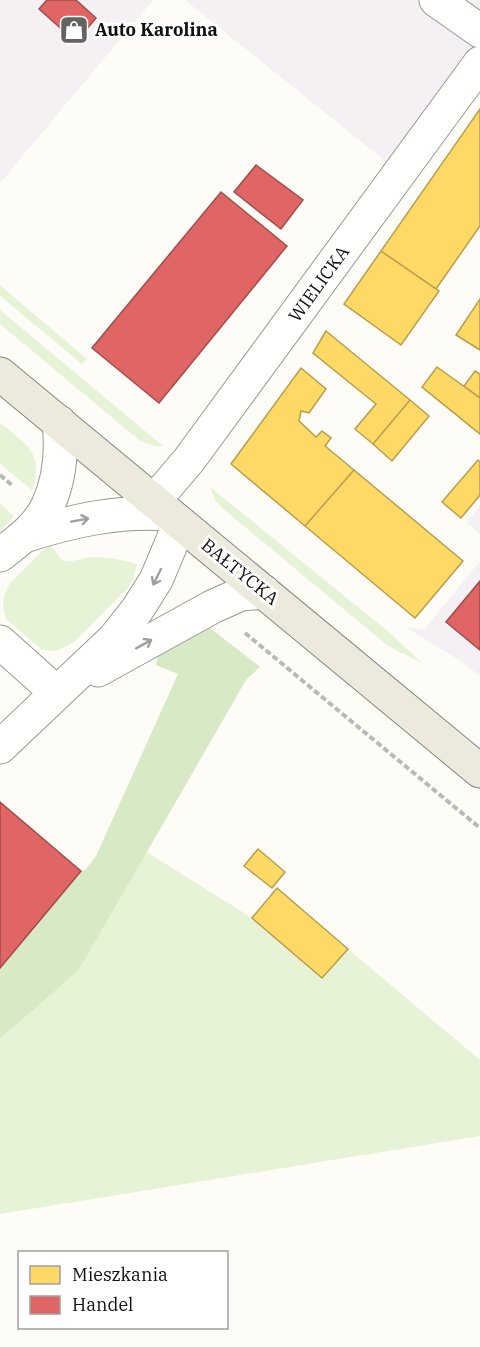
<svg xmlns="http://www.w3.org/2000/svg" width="480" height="1347" font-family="'IBM Plex Serif',serif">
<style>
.industrial{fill:#f5f0f3}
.green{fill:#e7f3d7}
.forest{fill:#d8eac5}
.homes{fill:#ffd966;stroke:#b89d4c;stroke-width:1.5}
.shops{fill:#e06666;stroke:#a24c4c;stroke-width:1.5}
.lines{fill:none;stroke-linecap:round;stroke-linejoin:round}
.minor-casing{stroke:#979795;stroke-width:35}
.major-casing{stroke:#858482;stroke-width:35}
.path{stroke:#b9b9b8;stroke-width:4;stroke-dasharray:6 3;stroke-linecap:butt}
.minor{stroke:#fffffe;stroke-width:33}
.major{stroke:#ede9dc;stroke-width:33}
.oneway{stroke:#a0a09f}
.labels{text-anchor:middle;stroke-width:6;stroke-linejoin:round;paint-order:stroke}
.poi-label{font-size:18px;font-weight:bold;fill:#111;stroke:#fff;text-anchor:start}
.street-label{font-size:18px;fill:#111;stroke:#fff}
</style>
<rect width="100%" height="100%" fill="#fdfcf7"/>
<path class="industrial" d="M0 0H153L0 183Z
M185 0H480V86L390 165Z
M480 505V534L467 523Z
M480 561V676L459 660 405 627 424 630Z"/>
<path class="green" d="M0 285 87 359 82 364 0 296Z
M0 310 163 446H154L139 440 0 324Z
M0 423C26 444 45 453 32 490L0 464Z
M210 487 390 633 422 663 388 646 221 507 215 500Z
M0 504 14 516 0 532Z
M49 544 63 561C74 562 83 558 93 557 108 557 123 560 137 564L133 580 128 588 73 643 57 651 42 650 6 619 3 605 4 596 10 583Z
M147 852 252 918 322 978 348 949 480 1060V1136L0 1214V1039L79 970Z"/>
<path class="forest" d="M205 624 260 667 246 680 79 970 0 1039V968L81 871 85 870 96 856 178 674 156 665 158 653Z"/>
<path class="homes" d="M480 109V226L436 289 381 251Z
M381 251 439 291 401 345 344 304Z
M480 299V350L456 335Z
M326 331 410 400 373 444 355 429 376 404 313 353Z
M437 367 480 398V434L422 387Z
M301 368 326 389 309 413 301 411 299 421 316 437 322 431 331 438 325 446 354 470 305 526 231 464Z
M475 371 480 374V398L464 386Z
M410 400 429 416 392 461 373 444Z
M478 460 480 462V495L461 518 442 502Z
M354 470 463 561 415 618 305 526Z
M258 849 285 872 272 888 244 866Z
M277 888 348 949 322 978 252 918Z"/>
<path class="shops" d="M47 0H76L96 18 76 42 39 9Z
M256 165 303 200 281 229 234 192Z
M221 192 287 246 159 403 92 348Z
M480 581V650L446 622Z
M0 802 81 871 0 968Z"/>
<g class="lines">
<g class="minor-casing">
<path id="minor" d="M436 0 480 31
M154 501 189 460 480 63
M24 536C71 521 119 510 169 514
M0 555C18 541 39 526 48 505 60 479 62 449 59 422
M0 642 57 693
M98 670 212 607 241 594 264 592
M0 747 114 639 137 610 156 580 180 523"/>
</g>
<g class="major-casing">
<path id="major" d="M0 374 480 771"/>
</g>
<path class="path" d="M0 475 13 486
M245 633 480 828"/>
<use href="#minor" class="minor"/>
<use href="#major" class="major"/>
</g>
<defs><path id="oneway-shaft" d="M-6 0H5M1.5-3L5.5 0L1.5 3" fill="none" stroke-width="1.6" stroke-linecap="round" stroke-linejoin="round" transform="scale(1.5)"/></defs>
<g class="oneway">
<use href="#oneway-shaft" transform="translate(80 520) rotate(-10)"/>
<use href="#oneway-shaft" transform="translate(157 577) rotate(116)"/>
<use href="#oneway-shaft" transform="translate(144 644) rotate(-29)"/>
</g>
<defs>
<g id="shop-square" transform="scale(1.5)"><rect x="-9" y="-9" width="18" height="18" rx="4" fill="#646362" stroke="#fff"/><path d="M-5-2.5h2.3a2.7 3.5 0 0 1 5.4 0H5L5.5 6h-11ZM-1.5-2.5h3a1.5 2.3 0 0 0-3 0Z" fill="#fff"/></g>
</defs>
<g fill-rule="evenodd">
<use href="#shop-square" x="74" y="30"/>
</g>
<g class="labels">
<g class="poi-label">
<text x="95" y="36">Auto Karolina</text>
</g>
<g class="street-label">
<text transform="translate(319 284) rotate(-54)" y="6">WIELICKA</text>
<text transform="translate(240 572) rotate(39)" y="6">BAŁTYCKA</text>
</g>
</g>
<rect x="18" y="1251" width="210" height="78" fill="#ffffff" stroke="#a0a0a0" stroke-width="1.5"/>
<rect x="30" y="1266" width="30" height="18" fill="#ffd966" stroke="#a0a0a0" stroke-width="1.5"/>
<text x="72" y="1281" font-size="18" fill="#111111">Mieszkania</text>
<rect x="30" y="1296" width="30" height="18" fill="#e06666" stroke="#a0a0a0" stroke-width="1.5"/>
<text x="72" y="1311" font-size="18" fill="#111111">Handel</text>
</svg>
